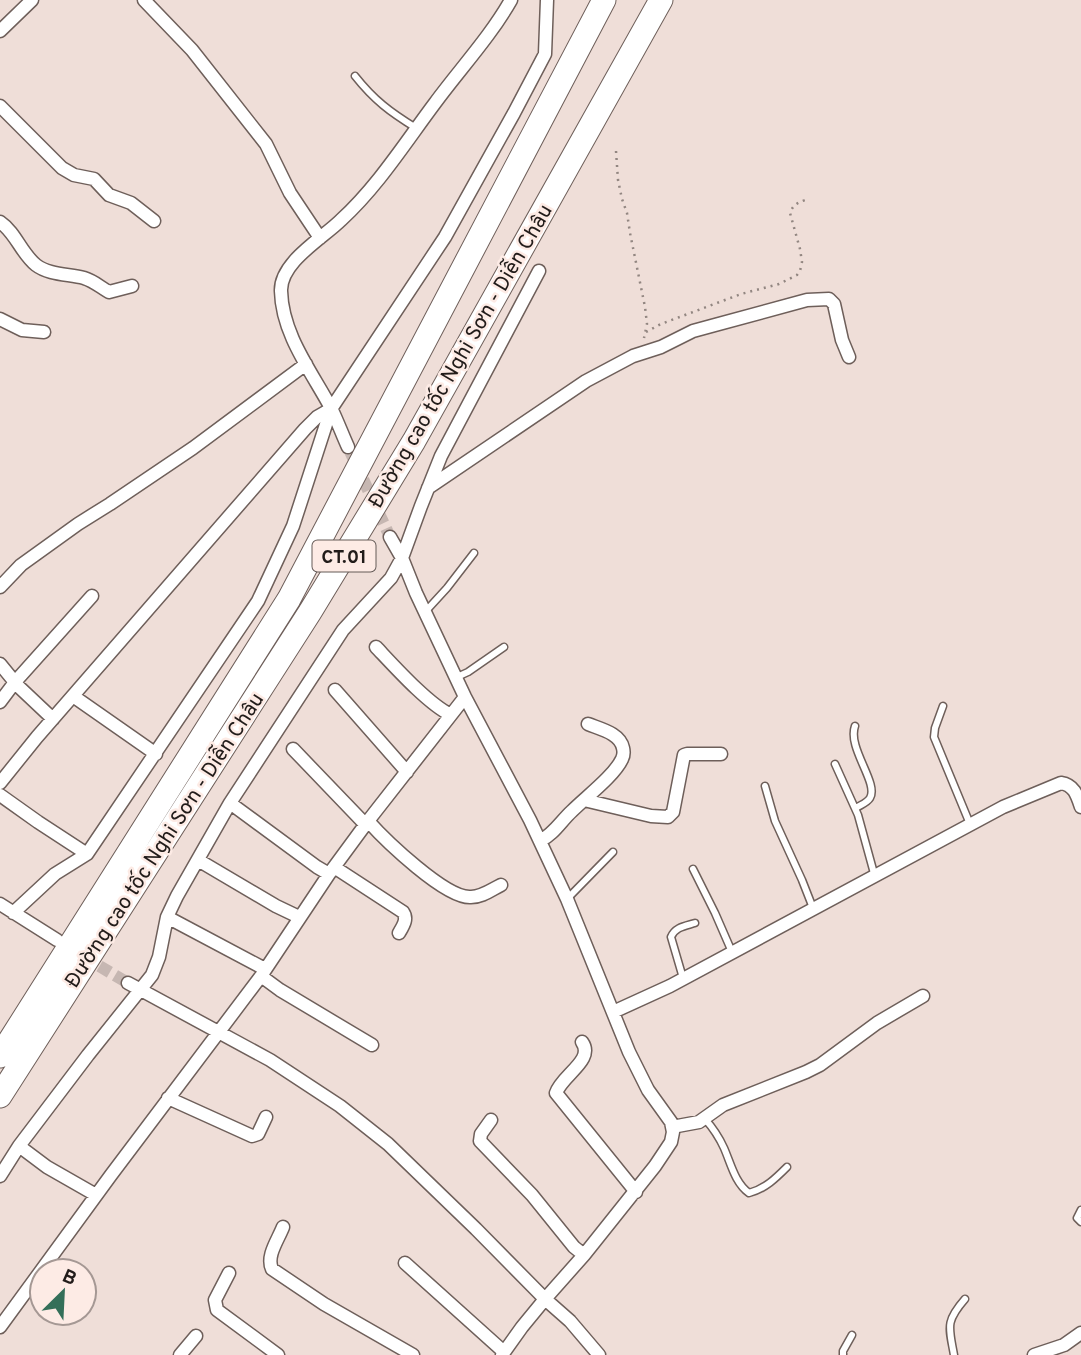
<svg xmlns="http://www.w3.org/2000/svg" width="1081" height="1355" font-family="Overpass,sans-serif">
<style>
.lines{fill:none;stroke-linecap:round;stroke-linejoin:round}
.minor-tunnel{stroke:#c6b7b2;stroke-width:12;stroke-dasharray:12 6;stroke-linecap:butt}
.service-casing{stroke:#6e5f5a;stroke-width:9}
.minor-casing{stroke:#6e5f5a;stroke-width:15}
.motorway-casing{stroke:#6e5f5a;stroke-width:25}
.path{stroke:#928681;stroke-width:2.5;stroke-dasharray:2 5;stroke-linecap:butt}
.service{stroke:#fff;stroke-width:6}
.minor{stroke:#fff;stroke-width:12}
.motorway{stroke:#fff;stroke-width:23}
.labels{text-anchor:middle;stroke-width:5;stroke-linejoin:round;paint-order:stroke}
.shield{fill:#fdebe5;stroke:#645a57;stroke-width:2}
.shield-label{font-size:19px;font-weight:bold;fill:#221c1a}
.street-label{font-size:21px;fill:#221c1a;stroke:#fdebe5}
</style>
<rect width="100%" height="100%" fill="#efded8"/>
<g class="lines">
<path class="minor-tunnel" d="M348 447 390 537
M84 957 128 983"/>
<g class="service-casing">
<path id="service" d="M355 76C374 100 390 112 416 128
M425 612 447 588 474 553
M457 677 468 672 504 647
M943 706 935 728 934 737 970 824
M855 726C847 748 879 783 870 798 867 803 860 805 856 808
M835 764 858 815 875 877
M765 786 775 821 802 880 813 908
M693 869 715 913 732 952
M567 899 613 852
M683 978 671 937C675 927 685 926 695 923
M705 1119C713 1128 719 1137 724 1148 731 1164 735 1183 749 1193 765 1189 776 1178 787 1167
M1081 1210 1077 1218 1081 1222
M843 1355V1351L852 1335
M954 1355C949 1327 945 1322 965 1299"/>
</g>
<g class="minor-casing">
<path id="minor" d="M144 0 192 50 266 144 290 193 320 238
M0 31 32 0
M0 106 62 168 74 175 94 179 109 195 131 203 154 221
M0 222C16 233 21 253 36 265 49 275 69 274 84 278 94 281 100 287 109 292L132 286
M0 319 22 330 44 332
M348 447C342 434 337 420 331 408 311 371 282 334 281 291 280 262 323 238 341 220 378 186 405 143 435 103 460 69 490 37 511 0
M428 488 586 381 633 356 661 347 693 331 715 325 807 300 829 299 834 304 842 340 849 357
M390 537 402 558 416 593 465 697 530 820 567 899 629 1052 648 1090 671 1122 673 1132 671 1142 655 1166 584 1255 545 1299 570 1321 599 1355
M0 587 21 565 78 524 110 504 193 448 306 364
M376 647C394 666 428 704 451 715
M0 664 18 686 53 719
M335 690 407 772
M73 696 156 754
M0 702 15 682 92 596
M293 749 365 824
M0 783 37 737 305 429 317 417 331 409
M0 795 38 822 87 854
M584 800 651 816 668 817 673 812 684 755 687 754H721
M230 803 317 867 329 874
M368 821C385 840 446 899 471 897 482 897 491 890 501 885
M540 841C554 834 561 821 572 811 586 797 614 776 622 759 624 755 624 752 623 748 620 733 600 729 588 724
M198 860 276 906 299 917
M334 867 403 912C408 919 403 926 399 933
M0 904 57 940
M13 913 55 874 87 854 258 601 293 526 331 409 445 237 514 113 545 54 547 0
M167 917 265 969
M261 976 280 990 372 1045
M128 983 270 1060 340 1106 388 1144 476 1229 545 1299 522 1327 502 1355
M613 1012 670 986 1003 807 1061 783C1074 785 1077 795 1081 807
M582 1042C595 1060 562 1075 556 1093L636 1192
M168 1098 252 1136 258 1134 266 1117
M491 1120 481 1134 480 1141 532 1195 574 1247 584 1255
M672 1127 699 1122 723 1105 806 1072 820 1065 877 1023 923 996
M19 1146 47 1167 96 1195
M0 1176 19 1146 88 1055 152 975 159 957 167 917 177 896 230 803 343 630 391 578 402 558 421 506 441 456 539 271
M283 1227C278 1240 266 1256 272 1269L324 1304 413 1355
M405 1263 504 1352
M229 1273 215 1300 217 1310 278 1355
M0 1327 111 1175 261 976 329 874 368 821 465 697
M180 1355 196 1336
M1034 1355 1064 1345 1081 1333"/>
</g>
<g class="motorway-casing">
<path id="motorway" d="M0 1056 289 599 604 0
M0 1096 310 612 414 441 661 0"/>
</g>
<path class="path" d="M616 151 618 180 622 199 627 213 630 233 645 307 647 324 644 338
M646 332 661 324 741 294 779 284 797 275 800 271 802 262 800 249 790 213C793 205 797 203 805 200"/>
<use href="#service" class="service"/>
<use href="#minor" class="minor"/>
<use href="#motorway" class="motorway"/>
</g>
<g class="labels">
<rect class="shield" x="312.5" y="540.5" width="63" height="31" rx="5"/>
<g class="shield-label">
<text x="344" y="563">CT.01</text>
</g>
<g class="street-label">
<text transform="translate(460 356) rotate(-60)" y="7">Đường cao tốc Nghi Sơn - Diễn Châu</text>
<text transform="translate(164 840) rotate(-57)" y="7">Đường cao tốc Nghi Sơn - Diễn Châu</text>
</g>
</g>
<g transform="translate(63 1292) rotate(24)"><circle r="33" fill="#fdebe5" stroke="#a59894" stroke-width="2"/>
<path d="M0-5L12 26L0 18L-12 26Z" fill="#346f59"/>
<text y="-10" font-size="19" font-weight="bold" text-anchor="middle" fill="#221c1a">B</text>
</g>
</svg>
